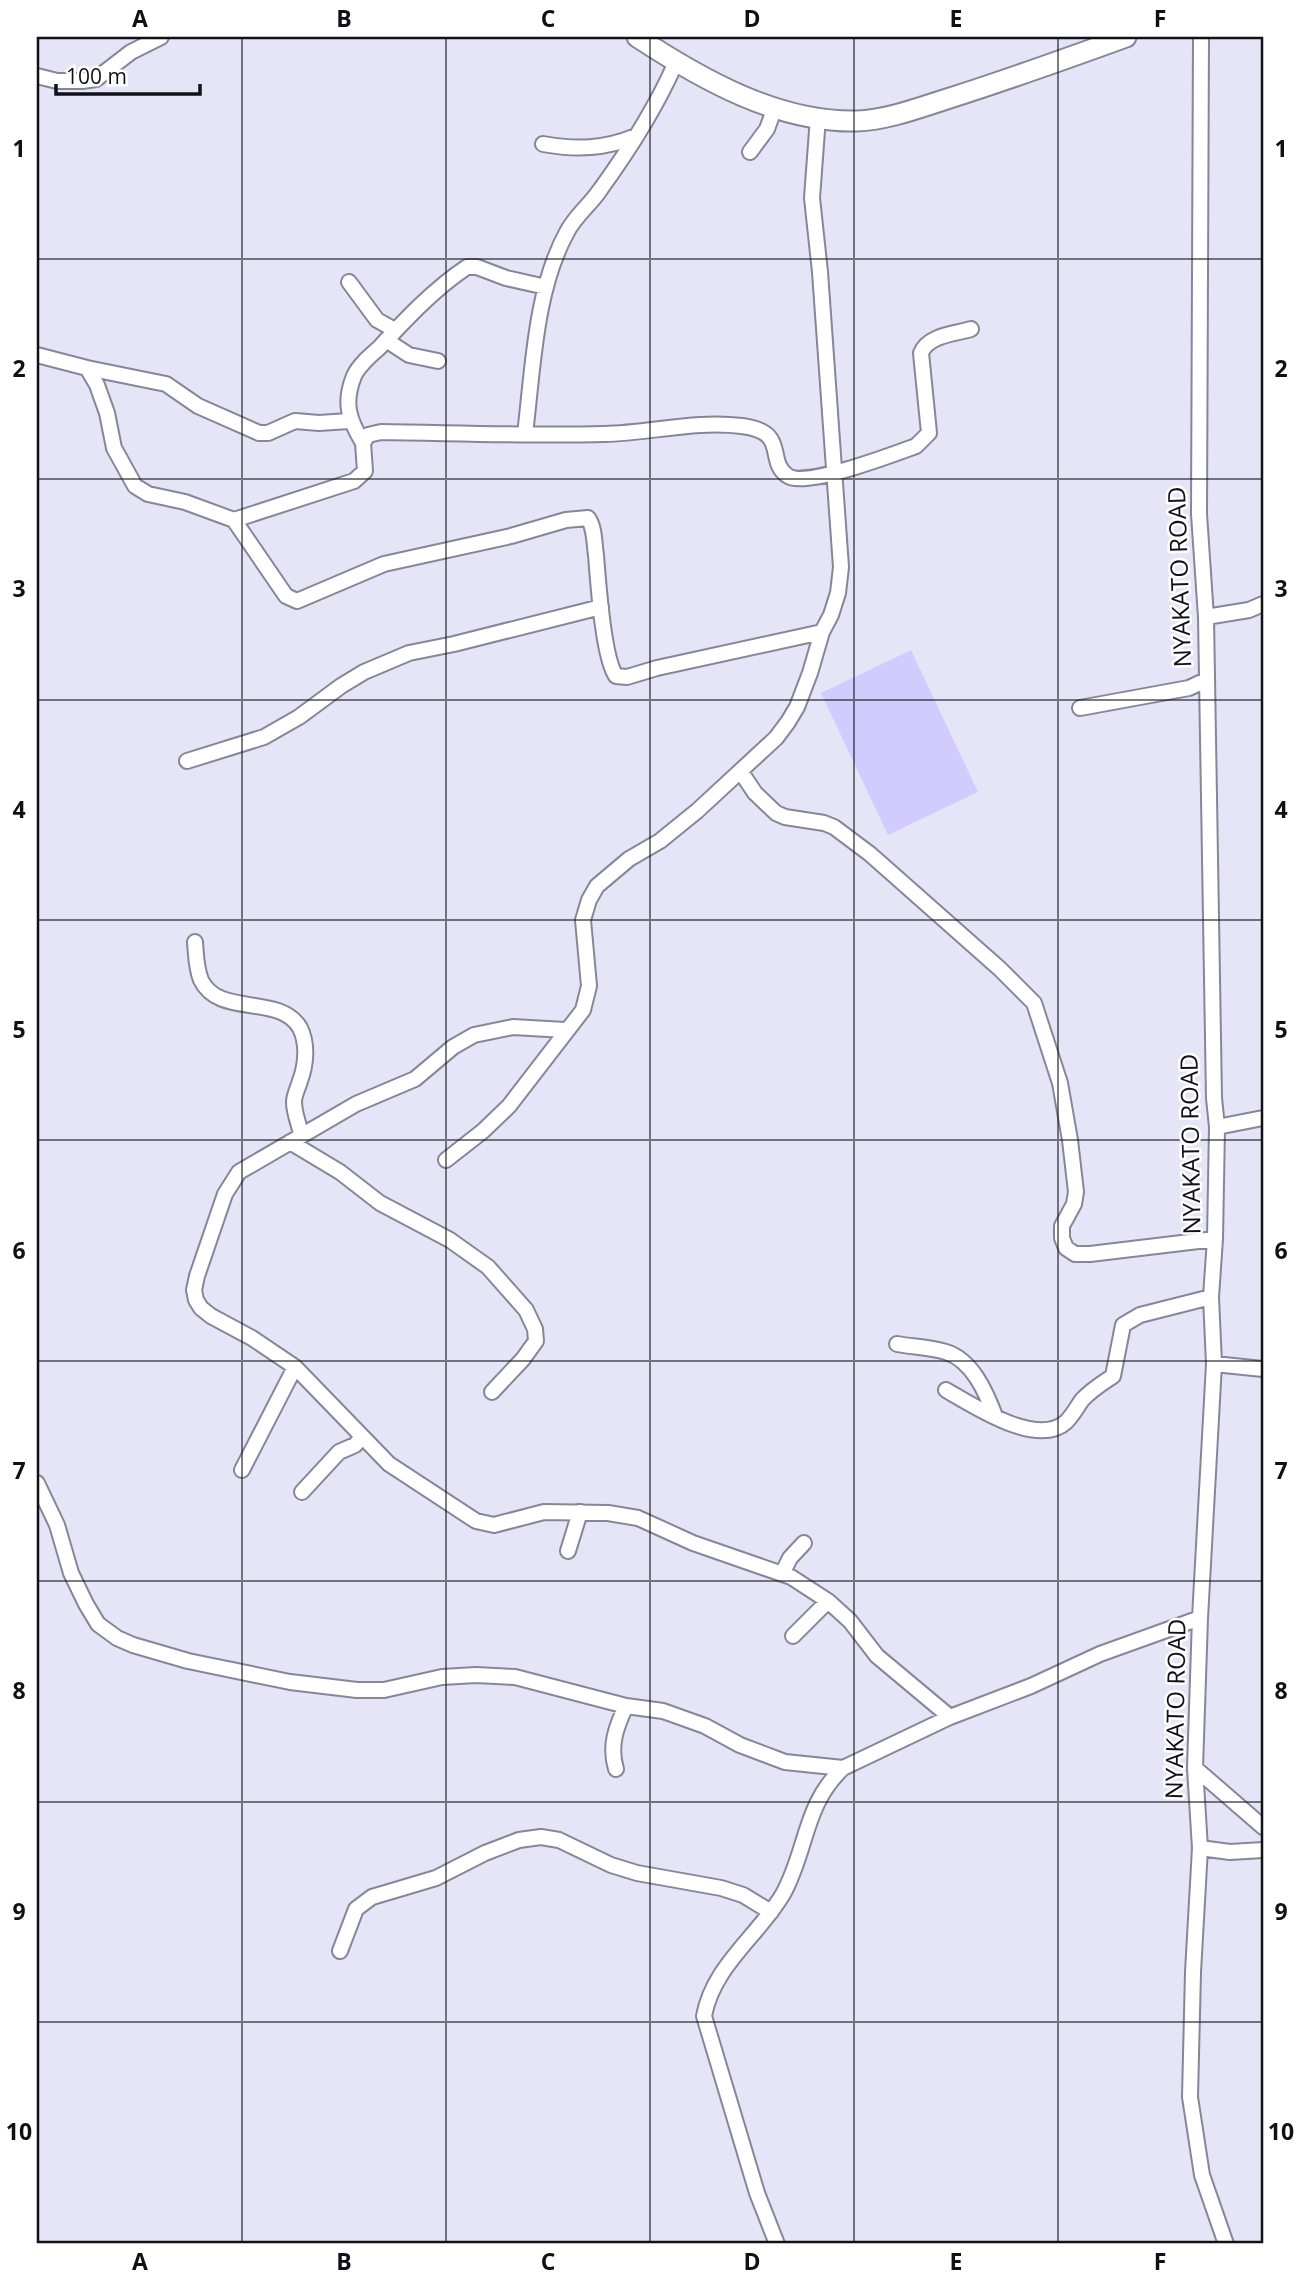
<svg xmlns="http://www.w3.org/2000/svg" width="1300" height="2281" font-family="'Open Sans',sans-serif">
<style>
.pitch{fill:#d0ccfd}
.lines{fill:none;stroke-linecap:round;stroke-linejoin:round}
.minor-casing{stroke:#878698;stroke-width:18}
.highway-casing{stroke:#878698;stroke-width:23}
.minor{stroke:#fff;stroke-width:14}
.highway{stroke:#fff;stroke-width:19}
.grid{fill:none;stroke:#101016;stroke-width:2;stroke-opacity:0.55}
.labels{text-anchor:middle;stroke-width:5;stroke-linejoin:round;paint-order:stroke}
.street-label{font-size:24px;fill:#101016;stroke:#fff}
.neatline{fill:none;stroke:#101016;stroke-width:2.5}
.grid-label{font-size:23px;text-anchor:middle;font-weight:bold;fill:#101016}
</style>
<rect width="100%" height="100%" fill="#e6e5f8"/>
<path class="pitch" d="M911 650 978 792 888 835 821 693Z"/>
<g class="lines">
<g class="minor-casing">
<path id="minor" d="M1201 37 1199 514 1206 617 1214 1098 1217 1127 1215 1239 1211 1297 1214 1364 1200 1618 1195 1768 1200 1848 1193 1972 1190 2097 1202 2175 1226 2244
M37 76 57 81H82L96 79 131 52 161 37
M543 144C576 150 605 149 636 136
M750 152 767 129 775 107
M349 282 377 320 395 330
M386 340 409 355 438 361
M37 355 87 368 97 385 107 413 114 448 135 486 148 494 185 502 234 520 286 596 297 601 384 564 511 536 566 520 588 518C595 528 594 543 596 555 598 580 603 658 616 676L627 677 657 668 822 632
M87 368 166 384 198 406 259 433H268L295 421 319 423 349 421
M525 434C533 369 535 290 567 232 575 216 590 205 600 190 629 150 656 108 676 62
M363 443C349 420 343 403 354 376 359 365 370 356 379 348 406 319 434 289 467 267H477L506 278 546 287
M234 520 354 481 365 471 363 443 368 435 381 432C455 433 530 436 604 434 651 433 696 420 742 426 790 432 765 461 788 476 805 488 894 454 916 446L929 433 921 353C928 335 955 334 971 329
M1206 617 1249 610 1263 604
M1080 708 1189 688 1206 680
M187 761 264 737 299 717 341 686 364 672 409 653 454 644 601 607
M741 772 755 793 776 813 785 817 824 823 834 827 870 854 1000 969 1034 1003 1060 1083 1070 1140 1076 1192 1074 1204 1062 1226V1238L1066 1248 1075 1254H1090L1215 1239
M195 942C196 954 196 968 201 980 219 1018 280 993 300 1028 308 1044 306 1065 300 1081 298 1088 294 1095 294 1102 294 1113 299 1124 301 1134
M565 1030 513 1027 474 1035 453 1047 415 1079 356 1104 239 1172 225 1194 197 1276 194 1290 196 1300 201 1308 211 1316 252 1338 295 1367 389 1464 476 1521 494 1525 544 1512 608 1513 638 1518 693 1543 791 1577 828 1601 850 1621 877 1656 950 1717
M1217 1127 1263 1118
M290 1142 340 1172 380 1203 450 1240 488 1267 526 1310 535 1329 536 1341 523 1359 492 1392
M446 1160 483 1131 509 1106 583 1010 589 986 583 920 589 900 597 886 629 859 660 841 697 811 776 738 788 722 797 707 810 673 822 632 831 615 838 593 841 567 820 272 812 198 818 117
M897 1344C913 1347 930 1347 946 1352 972 1360 986 1392 995 1416
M1214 1364 1263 1369
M946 1390C974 1406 1037 1448 1066 1422 1073 1415 1077 1407 1082 1400 1091 1390 1101 1384 1113 1376L1123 1325 1140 1315 1211 1297
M242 1470 295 1367
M37 1483 57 1525 71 1573 86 1604 98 1624 117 1638 133 1645 188 1661 290 1682 357 1690H384L442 1677 476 1675 515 1677 626 1706 663 1711 705 1726 740 1745 785 1762 843 1768
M302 1492 339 1452 355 1445 362 1437
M568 1551 580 1512
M782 1574 790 1558 804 1543
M793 1636 828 1601
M1195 1768 1263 1827
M616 1769C609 1746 616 1727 626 1706
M1200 1848 1230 1852 1263 1850
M340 1951 356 1909 372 1897 436 1878 485 1853 519 1840 541 1837 559 1840 611 1865 637 1873 721 1888 743 1895 771 1912
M777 2244 757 2193 704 2016C713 1966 759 1935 783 1894 807 1851 804 1804 843 1768L950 1717 1031 1686 1100 1654 1200 1618"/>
</g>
<g class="highway-casing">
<path id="highway" d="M637 37C701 79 778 123 857 121 888 120 921 107 950 98 1010 79 1068 58 1126 37"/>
</g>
<use href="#minor" class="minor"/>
<use href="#highway" class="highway"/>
</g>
<path class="grid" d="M242 37V2244M446 37V2244M650 37V2244M854 37V2244M1058 37V2244M37 259H1263M37 479H1263M37 700H1263M37 920H1263M37 1140H1263M37 1361H1263M37 1581H1263M37 1802H1263M37 2022H1263"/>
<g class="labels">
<g class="street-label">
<text transform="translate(1180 577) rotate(-92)" y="8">NYAKATO ROAD</text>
<text transform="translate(1191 1144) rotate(-91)" y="8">NYAKATO ROAD</text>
<text transform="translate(1176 1709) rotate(-89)" y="8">NYAKATO ROAD</text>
</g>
</g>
<rect width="1300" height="2281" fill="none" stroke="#ffffff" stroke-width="77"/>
<path d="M56 84v10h144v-10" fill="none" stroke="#101016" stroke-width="3.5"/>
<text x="66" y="84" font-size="21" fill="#101016" stroke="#ffffff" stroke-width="5" paint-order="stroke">100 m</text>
<rect x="38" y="38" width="1224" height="2204" class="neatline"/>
<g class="grid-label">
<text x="140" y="27">A</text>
<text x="344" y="27">B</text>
<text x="548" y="27">C</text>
<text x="752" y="27">D</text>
<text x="956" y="27">E</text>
<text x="1160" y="27">F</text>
<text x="19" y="157">1</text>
<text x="1281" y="157">1</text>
<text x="19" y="377">2</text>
<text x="1281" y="377">2</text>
<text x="19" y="597">3</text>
<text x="1281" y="597">3</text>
<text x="19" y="818">4</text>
<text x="1281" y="818">4</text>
<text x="19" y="1038">5</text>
<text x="1281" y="1038">5</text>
<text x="19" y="1259">6</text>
<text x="1281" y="1259">6</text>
<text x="19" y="1479">7</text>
<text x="1281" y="1479">7</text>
<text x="19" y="1699">8</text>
<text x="1281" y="1699">8</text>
<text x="19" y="1920">9</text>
<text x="1281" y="1920">9</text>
<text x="19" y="2140">10</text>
<text x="1281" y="2140">10</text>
<text x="140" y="2270">A</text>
<text x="344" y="2270">B</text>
<text x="548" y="2270">C</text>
<text x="752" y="2270">D</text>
<text x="956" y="2270">E</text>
<text x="1160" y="2270">F</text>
</g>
</svg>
